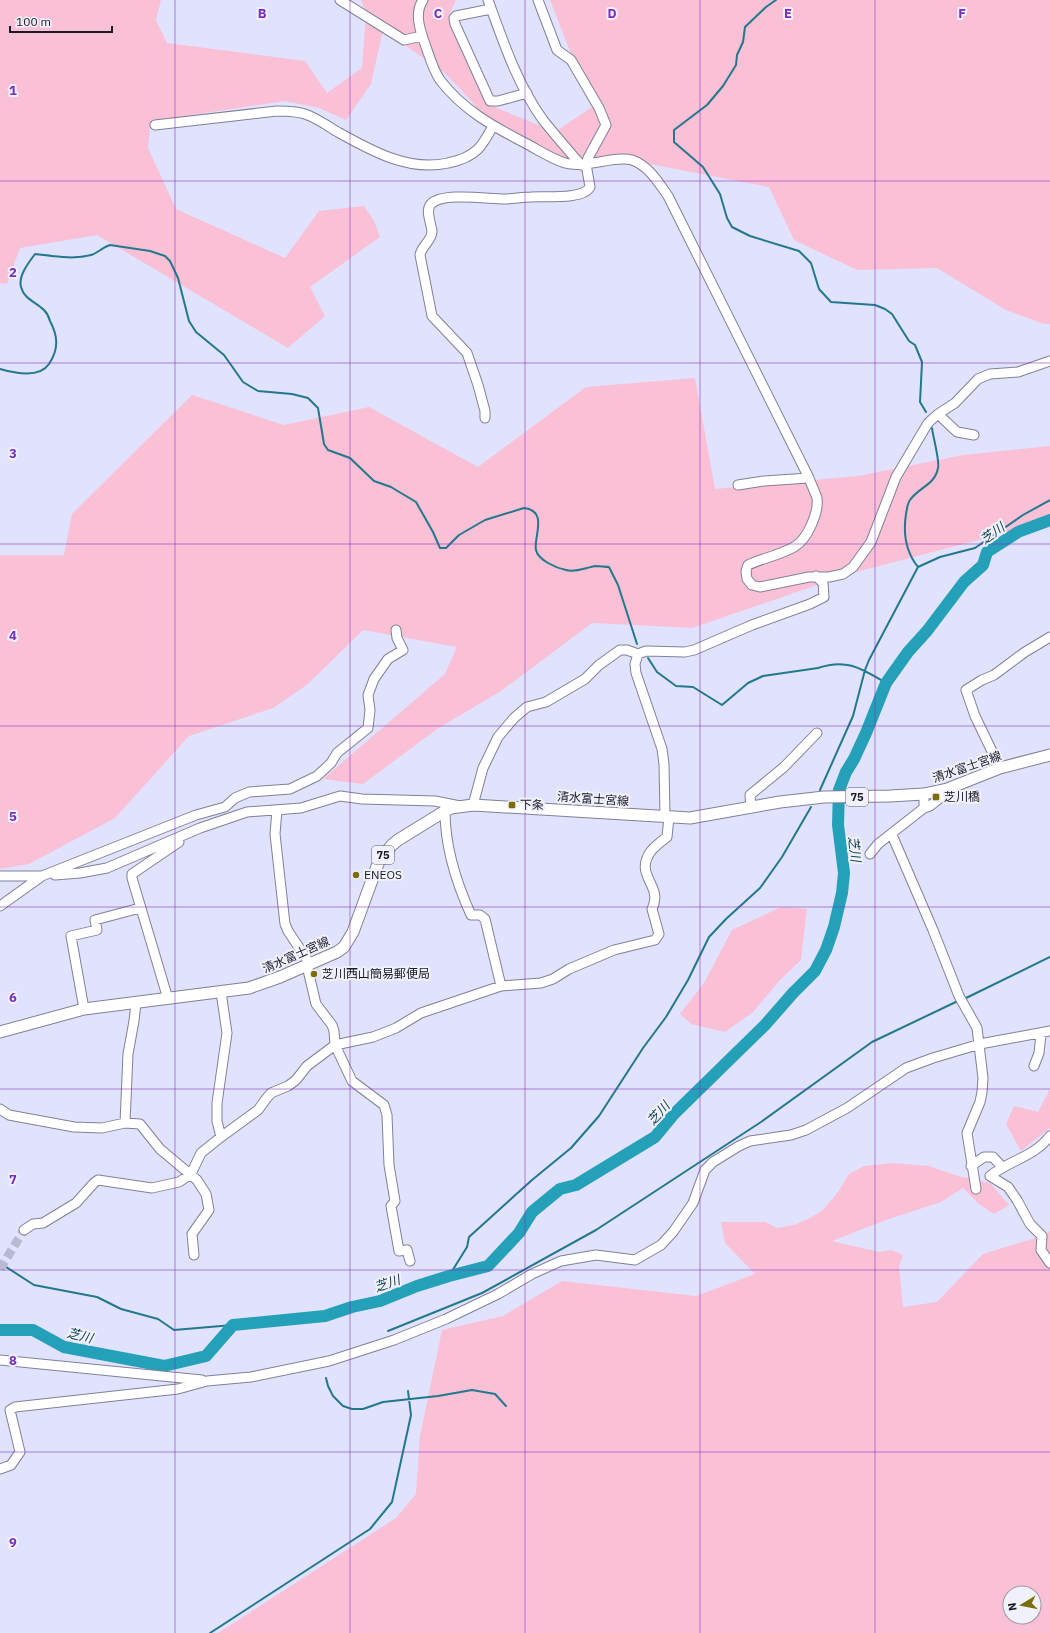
<svg xmlns="http://www.w3.org/2000/svg" width="1050" height="1633" font-family="'IBM Plex Sans','Noto Sans JP',sans-serif">
<style>
.green{fill:#fac0d6;fill-rule:evenodd}
.lines{fill:none;stroke-linecap:round;stroke-linejoin:round}
.stream{stroke:#22788c;stroke-width:2}
.river{stroke:#25a0b9;stroke-width:12}
.minor-tunnel{stroke:#b9bad2;stroke-width:9;stroke-dasharray:9 4.5;stroke-linecap:butt}
.minor-casing{stroke:#808098;stroke-width:11}
.major-casing{stroke:#808098;stroke-width:13}
.minor{stroke:#fff;stroke-width:9}
.major{stroke:#fff;stroke-width:11}
.grid{fill:none;stroke:#7b2cbf;stroke-width:1;stroke-opacity:0.55}
.poi-dot{fill:#7d6d08;stroke:#f0f1fc;stroke-width:1.5}
.labels{text-anchor:middle;stroke-width:4;stroke-linejoin:round;paint-order:stroke}
.shield{fill:#f0f1fc;stroke:#5a5a65;stroke-width:1}
.shield-label{font-size:11px;font-weight:bold;fill:#1a1a24}
.street-label{font-size:12px;fill:#1a1a24;stroke:#f0f1fc}
.poi-label{font-size:12px;fill:#1a1a24;stroke:#f0f1fc;text-anchor:start}
.water-label{font-size:13px;font-style:italic;fill:#0a3e49;stroke:#f0f1fc}
.grid-label{font-size:13px;text-anchor:middle;font-weight:bold;fill:#7b2cbf;stroke:#f0f1fc;stroke-width:4;stroke-linejoin:round;paint-order:stroke}
</style>
<rect width="100%" height="100%" fill="#e1e2fd"/>
<path class="green" d="M0 0H161L156 20 167 43 305 61 327 93 362 68 366 14 361 0H456L449 15 485 103 555 132 592 107 550 0H1050V324H1044L1006 310 937 268 857 270 794 240 769 187 644 163 555 162 499 136 474 104 445 73 383 30 371 84 346 120 319 108 285 101 192 115 150 128 148 148 176 209 285 258 319 211 364 206 374 221 380 237 310 287 325 316 288 348 97 235 20 248 7 284 0 283Z
M695 378 715 489 858 476 963 455 1050 446V527L1025 528 852 573 692 628 592 623 501 691 437 729 363 784 323 779 445 674 457 647 363 630 308 684 273 708 189 736 115 818 29 864 0 869V555H64L72 514 192 395 284 425 369 407 478 467 586 387Z
M781 907 807 909 801 960 780 980 753 1012 725 1032 691 1024 680 1014 704 983 732 930Z
M1050 1089V1128L1021 1151 1006 1124 1014 1106 1038 1112Z
M893 1163 929 1166 958 1176 990 1183 1009 1205 994 1214 979 1204 963 1188 941 1202 886 1220 832 1241 879 1252 891 1250 903 1255 899 1266 903 1307 937 1302 983 1254 1042 1236 1050 1231V1633H218L396 1518 416 1494 420 1436 442 1330 503 1316 562 1281 696 1296 755 1274 725 1243 721 1222H765L777 1228 794 1225 810 1218 823 1210 838 1192 849 1174 864 1166ZM1010 1593H1034V1617H1010Z"/>
<g class="lines">
<path class="stream" d="M776 0 766 7 745 27 743 42 737 55 736 65 723 86 707 105 674 130V142L703 167 720 194 727 218 732 227 750 236 799 251 811 263 819 289 831 302 875 305 885 309 892 314 909 341 915 345 922 362 920 402 926 412
M0 369C14 373 39 379 49 364 59 349 58 336 50 321 49 317 47 313 44 310 36 302 24 299 21 287 18 276 29 262 35 254 53 256 73 260 91 255 98 253 103 247 110 245L150 251 165 256 170 261 178 278 189 321 196 332 224 355 243 382 258 391 292 394 308 398 318 408 324 444 328 450 350 458 374 481 391 487 416 502 433 532 440 548H446L459 535 485 520 524 508C549 511 533 538 536 550 538 560 556 568 566 570 575 573 587 567 596 566 600 566 605 567 609 567L618 585 637 644
M918 567C906 552 903 533 906 514 907 510 907 504 910 500 919 487 935 485 938 468 940 461 933 437 932 428
M648 658 657 672 676 686 693 687 722 705 748 683 763 676 818 668C847 658 862 669 886 683
M820 790 853 716 865 670 869 660 918 567 940 557 975 548 1023 515 1050 500
M964 999 1050 957
M0 1263 34 1285 97 1297 121 1309 158 1319 174 1330 233 1325
M449 1276 467 1247 469 1237 532 1180 571 1148 599 1116 643 1048 666 1017 688 980 709 937 726 919 760 888 782 857 811 807
M388 1331 482 1293 596 1230 761 1122 872 1042 960 1000
M326 1378 328 1386 333 1396 343 1406 352 1409H363L383 1402 438 1396 472 1390 495 1394 506 1406
M210 1633 370 1529 392 1502 411 1415 408 1391"/>
<path class="river" d="M0 1330H33L64 1347 164 1366 206 1356 233 1325 325 1316 352 1307 380 1301 417 1286 449 1276 488 1266 519 1233 532 1212 560 1189 576 1185 655 1137 674 1114 765 1025 793 993 815 971 826 950 834 927 842 893 844 873 838 825 839 790 846 772 854 759 866 733 886 683 908 652 927 631 964 582 983 565 987 552 1018 532 1050 520"/>
<path class="minor-tunnel" d="M0 1269 24 1230"/>
<g class="minor-casing">
<path id="minor" d="M340 0 404 40 422 36
M423 0C414 13 420 30 425 44 429 55 433 70 440 80 463 110 494 127 527 144 540 151 552 159 565 163 586 169 614 155 632 160 649 166 658 182 668 196L809 478C811 484 815 492 817 498 819 513 807 540 794 547 780 555 763 558 748 565L746 571 747 579 752 585 760 587 809 577H829L843 574 853 567 871 542 896 477 928 423 938 414 955 403 978 379 990 374 1018 372 1050 361
M488 0C503 41 517 84 543 120 555 135 568 150 581 165
M491 9 456 16 454 18 455 24 490 101H498L527 93
M155 125 277 111C287 111 300 111 310 116 319 120 328 126 336 131 370 150 408 172 448 163 458 161 471 156 478 149 484 143 489 133 493 126
M938 414 957 432 974 435
M485 418V411L478 385 467 353 432 316 420 255C422 245 432 241 432 231 431 223 425 210 431 204 442 192 488 199 504 199 513 199 522 197 531 197 545 196 583 200 590 187L586 164 588 158 606 125 599 108 571 60 557 50 538 0
M738 485 764 481 809 478
M638 654 635 664 636 673 662 749 664 764 665 817
M1000 768 975 716 966 690 982 680 994 675 1025 652 1050 637
M473 805 483 768 498 737 514 718 527 707 546 702 585 679 599 665 620 650H627L638 654 646 651 685 652 694 650 752 625 810 604 824 597 823 583 816 576
M751 807 750 795 784 767 817 733
M924 808 930 806 940 798
M277 810 275 834 285 924 288 931 310 964
M445 811C445 847 456 882 471 915H480L485 919 501 986
M892 835 933 930 959 996 977 1028 983 1078 982 1092 980 1102 967 1133 976 1189
M870 854 878 844 924 808V794
M55 875 80 873 107 868 200 828 247 812 301 808 340 796 362 799 435 801 460 806
M0 876H42
M0 906 42 876 196 815 225 807 235 798 249 792 290 789 317 776 331 763 337 753 368 728 370 710 368 695 374 679 388 659 403 650 397 638 396 630
M307 966 316 1004 332 1025 334 1031 335 1045 352 1081 384 1105 387 1115 389 1165 395 1201 391 1206 399 1251 407 1250 410 1261
M168 999 132 878V874L179 842
M84 1009 71 936 97 930 95 920 140 908
M1034 1066 1039 1053 1041 1034
M0 1109 9 1115 74 1127 102 1128 125 1123 140 1124 160 1149 197 1180 206 1194 209 1210 192 1234 194 1255
M125 1123 128 1054 134 1021 136 1003
M1050 1136C1034 1157 1010 1160 990 1176L1008 1187 1017 1200 1030 1224 1042 1236 1041 1250 1050 1263
M221 1137 217 1121V1103L227 1033 221 992
M971 1166 984 1157H993L1002 1167
M24 1230 33 1224 43 1223 76 1203 94 1183 98 1180 152 1188 179 1182 191 1174 201 1153 221 1137 258 1110 266 1099 271 1093 288 1086 296 1080 307 1066 335 1045 373 1037 396 1028 421 1013 501 986 541 983 553 979 569 969 614 950 655 940 659 934 652 909C664 885 633 876 651 851 655 846 662 841 667 837L669 817
M0 1360 202 1380
M0 1469 11 1465 20 1452 10 1410 15 1407 178 1389 207 1381 251 1377 329 1361 394 1340 446 1319 498 1294 532 1274 561 1261 596 1255 635 1260 661 1245 673 1232 693 1203 705 1170 713 1162 739 1146 750 1141 791 1135 806 1130 847 1108 906 1068 933 1058 980 1044 1050 1031"/>
</g>
<g class="major-casing">
<path id="major" d="M0 1032 84 1009 249 988 280 977 337 952 344 947 353 932 379 861 392 845 398 840 445 811 451 808 473 805 690 818 780 802 824 797 890 796 924 794 947 789 1000 768 1050 755"/>
</g>
<use href="#minor" class="minor"/>
<use href="#major" class="major"/>
</g>
<path class="grid" d="M175 0V1633M350 0V1633M525 0V1633M700 0V1633M875 0V1633M0 181H1050M0 363H1050M0 544H1050M0 726H1050M0 907H1050M0 1089H1050M0 1270H1050M0 1452H1050"/>
<g class="poi-dot">
<rect x="932" y="793" width="8" height="8" rx="2"/>
<rect x="508" y="801" width="8" height="8" rx="2"/>
<circle cx="356" cy="875" r="4"/>
<circle cx="314" cy="974" r="4"/>
</g>
<g class="labels">
<g class="shield">
<rect x="846" y="788" width="22" height="18" rx="3"/>
<rect x="372" y="846" width="22" height="18" rx="3"/>
</g>
<g class="shield-label">
<text x="857" y="801">75</text>
<text x="383" y="859">75</text>
</g>
<g class="street-label">
<text transform="translate(967 767) rotate(-19)" y="4">清水富士宮線</text>
<text transform="translate(593 799) rotate(4)" y="4">清水富士宮線</text>
<text transform="translate(296 955) rotate(-24)" y="4">清水富士宮線</text>
</g>
<g class="poi-label">
<text x="944" y="801">芝川橋</text>
<text x="520" y="809">下条</text>
<text x="364" y="879">ENEOS</text>
<text x="322" y="978">芝川西山簡易郵便局</text>
</g>
<g class="water-label">
<text transform="translate(992 533) rotate(-36)" y="5">芝川</text>
<text transform="translate(855 849) rotate(83)" y="5">芝川</text>
<text transform="translate(658 1113) rotate(-48)" y="5">芝川</text>
<text transform="translate(387 1283) rotate(-19)" y="5">芝川</text>
<text transform="translate(80 1335) rotate(14)" y="5">芝川</text>
</g>
</g>
<g class="grid-label">
<text x="262" y="18">B</text>
<text x="438" y="18">C</text>
<text x="612" y="18">D</text>
<text x="788" y="18">E</text>
<text x="962" y="18">F</text>
<text x="13" y="95">1</text>
<text x="13" y="277">2</text>
<text x="13" y="458">3</text>
<text x="13" y="640">4</text>
<text x="13" y="821">5</text>
<text x="13" y="1002">6</text>
<text x="13" y="1184">7</text>
<text x="13" y="1365">8</text>
<text x="13" y="1547">9</text>
</g>
<g transform="translate(1022 1605) rotate(260)"><circle r="19" fill="#f0f1fc" stroke="#9a9ba6"/>
<path d="M0-3L7 15L0 10L-7 15Z" fill="#7d6d08"/>
<text y="-6" font-size="11" font-weight="bold" text-anchor="middle" fill="#1a1a24">N</text>
</g>
<path d="M10 26v6h102v-6" fill="none" stroke="#1a1a24" stroke-width="2"/>
<text x="16" y="26" font-size="12" fill="#1a1a24" stroke="#f0f1fc" stroke-width="3" paint-order="stroke">100 m</text>
</svg>
